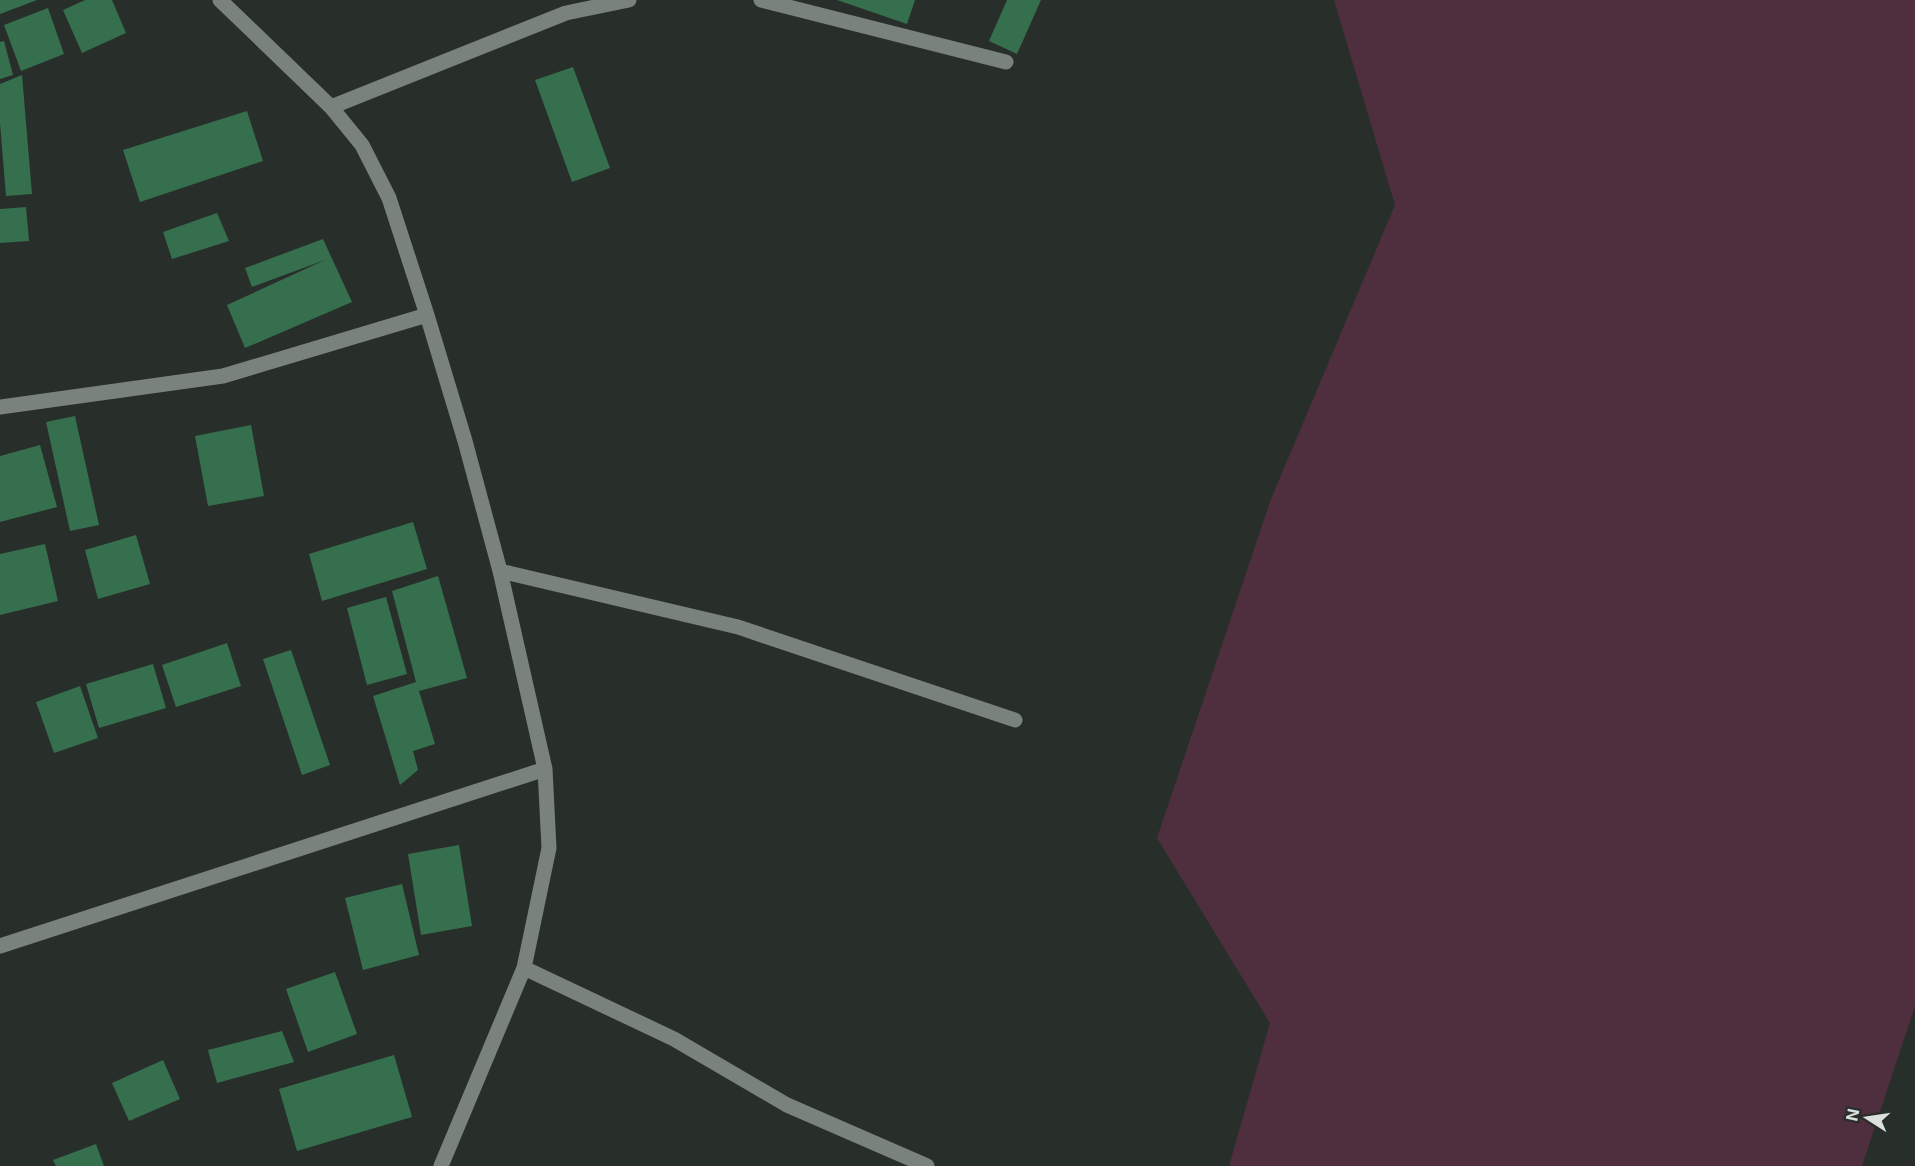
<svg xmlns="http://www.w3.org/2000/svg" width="1915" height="1166" font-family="Inter,sans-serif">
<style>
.green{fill:#4f2f3e}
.building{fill:#356f4d}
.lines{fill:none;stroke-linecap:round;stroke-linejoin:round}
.minor{stroke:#79827c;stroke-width:15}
</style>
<rect width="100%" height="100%" fill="#282f2a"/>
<path class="green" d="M1334 0H1915V1006L1862 1166H1229L1270 1023 1157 838 1271 499 1395 205Z"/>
<path class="building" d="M0 0H37L0 14Z
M85 0H112L126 33 82 53 63 10Z
M837 0H915L907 24Z
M1007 0H1041L1017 54 989 41Z
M48 8 64 54 21 71 4 25Z
M4 41 13 75 0 79V42Z
M573 67 610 168 572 182 535 80Z
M22 75 32 194 6 196 0 123V84Z
M247 111 263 161 140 202 123 150Z
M26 207 29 241 0 243V209Z
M217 213 229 241 172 259 163 232Z
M323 239 352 302 245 348 227 305 325 260 252 287 245 268Z
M75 416 99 525 70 531 46 422Z
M251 425 264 496 208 506 195 436Z
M40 445 57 507 0 522V456Z
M413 522 427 569 322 601 309 554Z
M136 535 150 584 98 599 85 550Z
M45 544 58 601 0 615V554Z
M438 576 467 678 419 691 435 744 413 751 418 770 400 785 373 696 416 682 392 591Z
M386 597 407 674 367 685 347 608Z
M227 643 241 686 176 707 162 665Z
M291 650 330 765 302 775 263 659Z
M153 664 166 708 99 728 86 684Z
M80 686 98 738 54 753 36 702Z
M459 845 472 926 421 935 408 854Z
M402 884 419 955 363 970 345 898Z
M335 972 357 1034 308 1052 286 989Z
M282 1031 294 1062 217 1083 208 1050Z
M394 1055 412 1117 297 1151 279 1089Z
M163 1060 180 1099 129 1121 112 1083Z
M96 1144 104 1166H56L53 1160Z"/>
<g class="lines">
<path class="minor" d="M220 0 331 107 362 145 389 198 427 315 465 441 500 571 545 769 549 848 524 968 441 1166
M761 0 1006 62
M331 107 566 13 629 0
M0 407 223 376 427 315
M500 571 738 627 1015 720
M0 946 545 769
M524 968 674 1039 787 1105 927 1166"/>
</g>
<g transform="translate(1867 1118) rotate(282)" stroke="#282f2a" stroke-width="4.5" paint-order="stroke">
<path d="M0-4.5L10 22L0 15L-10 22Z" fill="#dbe0dd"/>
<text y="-9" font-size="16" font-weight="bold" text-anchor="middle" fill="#dbe0dd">N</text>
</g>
</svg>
